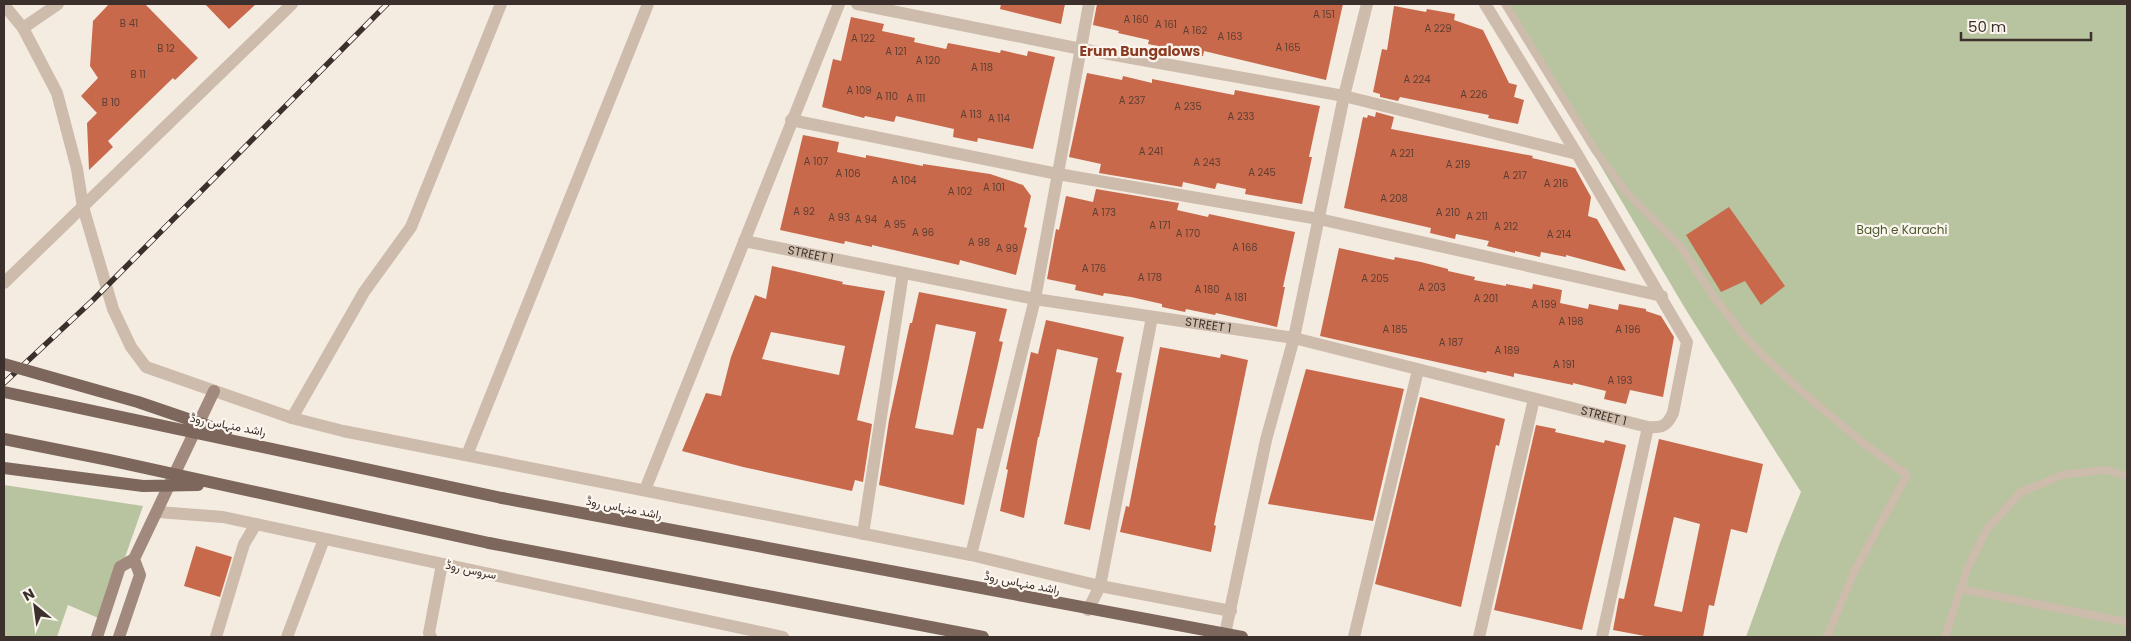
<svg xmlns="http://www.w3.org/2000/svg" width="2131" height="641" font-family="Poppins,Vazirmatn,sans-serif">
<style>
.green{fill:#b8c4a0}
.building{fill:#c8694b;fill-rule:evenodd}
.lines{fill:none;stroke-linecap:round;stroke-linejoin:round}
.lane{stroke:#cdbbac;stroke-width:8}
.street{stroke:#cdbbac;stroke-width:12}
.secondary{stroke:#a18a7d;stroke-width:12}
.primary{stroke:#7d675c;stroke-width:12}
.rail-casing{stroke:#3b302b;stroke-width:5.5}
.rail{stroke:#fbf5ee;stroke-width:4;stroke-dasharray:11;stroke-linecap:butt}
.primary-bridge{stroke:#7d675c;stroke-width:12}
.labels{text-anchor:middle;stroke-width:4.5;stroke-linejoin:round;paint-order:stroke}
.number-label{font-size:10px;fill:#5e3e33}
.park-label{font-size:12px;fill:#4a5a2e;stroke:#fbf5ee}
.street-label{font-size:12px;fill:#3b302b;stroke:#fbf5ee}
.neighbourhood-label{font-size:14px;font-weight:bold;fill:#8c3b22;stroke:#fbf5ee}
</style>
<rect width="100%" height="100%" fill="#f4ebe1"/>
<path class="green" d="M1505 4H2127V637H1746L1780 543 1801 492 1686 310Z
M4 485 143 506 103 620 68 605 57 637H4Z"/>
<path class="building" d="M109 4H145L198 58 175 80 173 78 108 141 113 147 89 170 87 123 97 113 81 96 98 78 90 66 93 21Z
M205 4H256L229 29Z
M1001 4H1065L1061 24 1000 9Z
M1097 4H1343L1326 80 1204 51 1203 56 1148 44 1149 40 1118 33 1119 31 1093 25Z
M1394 6 1426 12 1427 9 1455 14 1454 20 1483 30 1509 83 1517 85 1514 97 1524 100 1518 124 1488 118 1489 115 1400 97 1398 101 1380 97V94L1373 92 1382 49 1387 50Z
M851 17 884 24 882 31 915 38 914 42 946 49 948 43 1000 53 1001 50 1027 56 1028 51 1055 57 1033 149 978 138 977 142 953 137 954 129 896 116 894 122 865 116 864 118 822 107 833 59 841 61Z
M1087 73 1122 80 1123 76 1152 83V79L1234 95 1235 90 1320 106 1309 157H1312L1302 204 1245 194 1246 189 1217 183 1215 189 1183 182 1182 187 1099 173 1101 164 1069 157Z
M1376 112 1394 117 1391 129 1533 156 1532 158 1575 168 1591 197 1588 216 1597 219 1626 271 1566 255V257L1541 252 1540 257 1515 251V253L1487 246 1489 241 1456 234 1455 239 1430 233 1431 228 1344 208 1363 117 1367 118 1368 115 1375 117Z
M803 135 839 142 837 152 866 158V155L923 166V164L990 174 1023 185 1031 196 1024 227 1027 228 1016 275 960 260 959 265 872 245V247L845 241 844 244 780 230Z
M1096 189 1179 203 1177 210 1208 217 1209 214 1295 232 1283 287H1285L1277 327 1216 313 1215 315 1186 309 1185 312 1162 307V304L1131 297 1104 293 1103 296 1075 290 1076 285 1047 279 1056 229 1059 230 1066 196 1093 202Z
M1729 207 1785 286 1761 305 1745 281 1721 292 1686 235Z
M1339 248 1394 260 1395 257 1421 262 1448 269V271L1475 277 1474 280 1506 286V284L1532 289 1533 284 1562 290 1560 303 1588 309 1589 304 1618 310 1619 304 1646 309V311L1661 316 1674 337 1663 397 1630 390 1626 404 1604 399 1606 391 1573 383V385L1514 373V377L1487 371 1486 373 1320 336Z
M772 266 843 282 842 284 885 291 857 420 872 424 863 482 855 480 852 491 743 467 682 451 706 393 721 396 731 357 755 295 766 299ZM771 332 845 346 839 375 762 359Z
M919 292 1007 309 999 341 1003 342 983 429 977 428 964 505 879 485 889 420 910 323H912ZM936 324 976 332 953 435 915 428Z
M1046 320 1124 337 1116 372 1122 373 1090 530 1064 524 1098 358 1057 349 1039 437H1038L1024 518 1000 511 1008 470 1006 469 1031 352 1038 354Z
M1160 347 1220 358 1221 354 1248 360 1214 525 1216 526 1211 552 1120 532 1126 506 1129 507Z
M1306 369 1404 389 1373 521 1268 504Z
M1420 397 1505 419 1499 446 1496 445 1461 607 1375 584Z
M1536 425 1556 429 1555 432 1604 443 1605 440 1626 445 1582 630 1494 610Z
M1659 439 1763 464 1747 533 1731 529 1714 606 1709 605 1703 637H1650L1613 630 1619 598 1624 599ZM1674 517 1700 524 1682 612 1654 606Z
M196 546 232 557 220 597 184 586Z"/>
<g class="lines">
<path class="lane" d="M1505 4 1595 150 1625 191 1681 247 1714 297 1741 332 1762 355 1800 390 1862 442 1907 475 1854 572 1827 637
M1961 589 2127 622
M1945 637 1967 569 1987 529 2021 492 2065 474 2106 470 2127 476"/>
<g class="street">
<path d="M857 4 1081 49 1344 96 1577 154"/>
<path d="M4 5 23 28 57 93 77 169 83 207 113 309 131 347 146 367 292 418 343 431 971 555 1100 586 1231 611"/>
<path d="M23 28 58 4"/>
<path d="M791 120 1058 174 1319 219 1662 296"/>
<path id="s1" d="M744 241 1035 299 1294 338 1648 427C1662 428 1667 426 1673 413L1687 342 1577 154 1485 4"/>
<path d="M4 283 292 4"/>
<path d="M292 418 364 292 411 227 501 4"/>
<path d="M467 455 648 4"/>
<path d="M645 490 839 4"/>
<path d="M158 512 223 517 783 637"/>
<path d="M863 534 903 273"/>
<path d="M971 555 1035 299 1089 4"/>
<path d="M1088 610 1100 586 1152 317"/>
<path d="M1225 634 1266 440 1294 338 1344 96 1367 4"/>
<path d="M216 637 244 544 256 524"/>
<path d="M287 637 324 539"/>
<path d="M431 637 429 633 442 564"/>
<path d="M1354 637 1418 370"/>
<path d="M1479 637 1534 399"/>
<path d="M1602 637 1648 427"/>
</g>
<path class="secondary" d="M97 637 120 567 134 559 214 391
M119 637 140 575 134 559"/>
<path class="primary" d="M502 498 1242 637
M489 543 983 637"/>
<g class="rail-casing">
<path id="rail" d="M4 383 92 301 387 4"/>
</g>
<use href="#rail" class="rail"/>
<path class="primary-bridge" d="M4 364 138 402 226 432
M4 392 502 498
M4 439 109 460 489 543
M4 468 143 486 198 485"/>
</g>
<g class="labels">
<g class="number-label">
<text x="1324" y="18">A 151</text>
<text x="1136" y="23">A 160</text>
<text x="129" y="27">B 41</text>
<text x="1166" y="28">A 161</text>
<text x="1438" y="32">A 229</text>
<text x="1195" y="34">A 162</text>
<text x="1230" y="40">A 163</text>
<text x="863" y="42">A 122</text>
<text x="1288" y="51">A 165</text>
<text x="166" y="52">B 12</text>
<text x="896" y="55">A 121</text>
<text x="928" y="64">A 120</text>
<text x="982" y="71">A 118</text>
<text x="138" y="78">B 11</text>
<text x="1417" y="83">A 224</text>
<text x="859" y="94">A 109</text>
<text x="1474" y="98">A 226</text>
<text x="887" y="100">A 110</text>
<text x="916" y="102">A 111</text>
<text x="1132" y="104">A 237</text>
<text x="111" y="106">B 10</text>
<text x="1188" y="110">A 235</text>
<text x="971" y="118">A 113</text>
<text x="1241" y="120">A 233</text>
<text x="999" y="122">A 114</text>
<text x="1151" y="155">A 241</text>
<text x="1402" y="157">A 221</text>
<text x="816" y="165">A 107</text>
<text x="1207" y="166">A 243</text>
<text x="1458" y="168">A 219</text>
<text x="1262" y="176">A 245</text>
<text x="848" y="177">A 106</text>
<text x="1515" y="179">A 217</text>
<text x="904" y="184">A 104</text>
<text x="1556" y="187">A 216</text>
<text x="994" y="191">A 101</text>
<text x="960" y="195">A 102</text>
<text x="1394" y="202">A 208</text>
<text x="804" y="215">A 92</text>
<text x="1104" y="216">A 173</text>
<text x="1448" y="216">A 210</text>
<text x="1477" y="220">A 211</text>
<text x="839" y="221">A 93</text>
<text x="866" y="223">A 94</text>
<text x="895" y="228">A 95</text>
<text x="1160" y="229">A 171</text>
<text x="1506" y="230">A 212</text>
<text x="923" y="236">A 96</text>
<text x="1188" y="237">A 170</text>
<text x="1559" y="238">A 214</text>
<text x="979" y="246">A 98</text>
<text x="1245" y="251">A 168</text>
<text x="1007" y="252">A 99</text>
<text x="1094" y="272">A 176</text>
<text x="1150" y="281">A 178</text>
<text x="1375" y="282">A 205</text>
<text x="1432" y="291">A 203</text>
<text x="1207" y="293">A 180</text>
<text x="1236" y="301">A 181</text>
<text x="1486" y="302">A 201</text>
<text x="1544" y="308">A 199</text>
<text x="1571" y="325">A 198</text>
<text x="1395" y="333">A 185</text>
<text x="1628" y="333">A 196</text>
<text x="1451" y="346">A 187</text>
<text x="1507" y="354">A 189</text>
<text x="1564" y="368">A 191</text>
<text x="1620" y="384">A 193</text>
</g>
<g class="park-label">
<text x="1902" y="234">Bagh e Karachi</text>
</g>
<g class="street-label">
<text dy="4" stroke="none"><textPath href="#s1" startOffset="68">STREET 1</textPath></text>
<text dy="4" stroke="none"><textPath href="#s1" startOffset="472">STREET 1</textPath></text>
<text dy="4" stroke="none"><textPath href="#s1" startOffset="878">STREET 1</textPath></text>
<text transform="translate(228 425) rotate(11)" y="4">راشد منہاس روڈ</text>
<text transform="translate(624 508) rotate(11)" y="4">راشد منہاس روڈ</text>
<text transform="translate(471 570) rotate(12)" y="4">سروس روڈ</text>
<text transform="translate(1022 583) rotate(11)" y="4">راشد منہاس روڈ</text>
</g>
<g class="neighbourhood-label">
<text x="1140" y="56">Erum Bungalows</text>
</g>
</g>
<rect width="2131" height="641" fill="none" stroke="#3b302b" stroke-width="10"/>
<g transform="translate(35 606) rotate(331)" stroke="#fbf5ee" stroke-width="4" paint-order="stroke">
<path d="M0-4L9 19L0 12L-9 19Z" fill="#3b302b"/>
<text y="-8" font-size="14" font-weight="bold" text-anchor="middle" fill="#3b302b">N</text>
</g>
<path d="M1961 32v8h130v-8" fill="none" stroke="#3b302b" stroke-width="2.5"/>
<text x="1968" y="32" font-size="15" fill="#3b302b" stroke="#fbf5ee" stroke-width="4" paint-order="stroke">50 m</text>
</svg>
